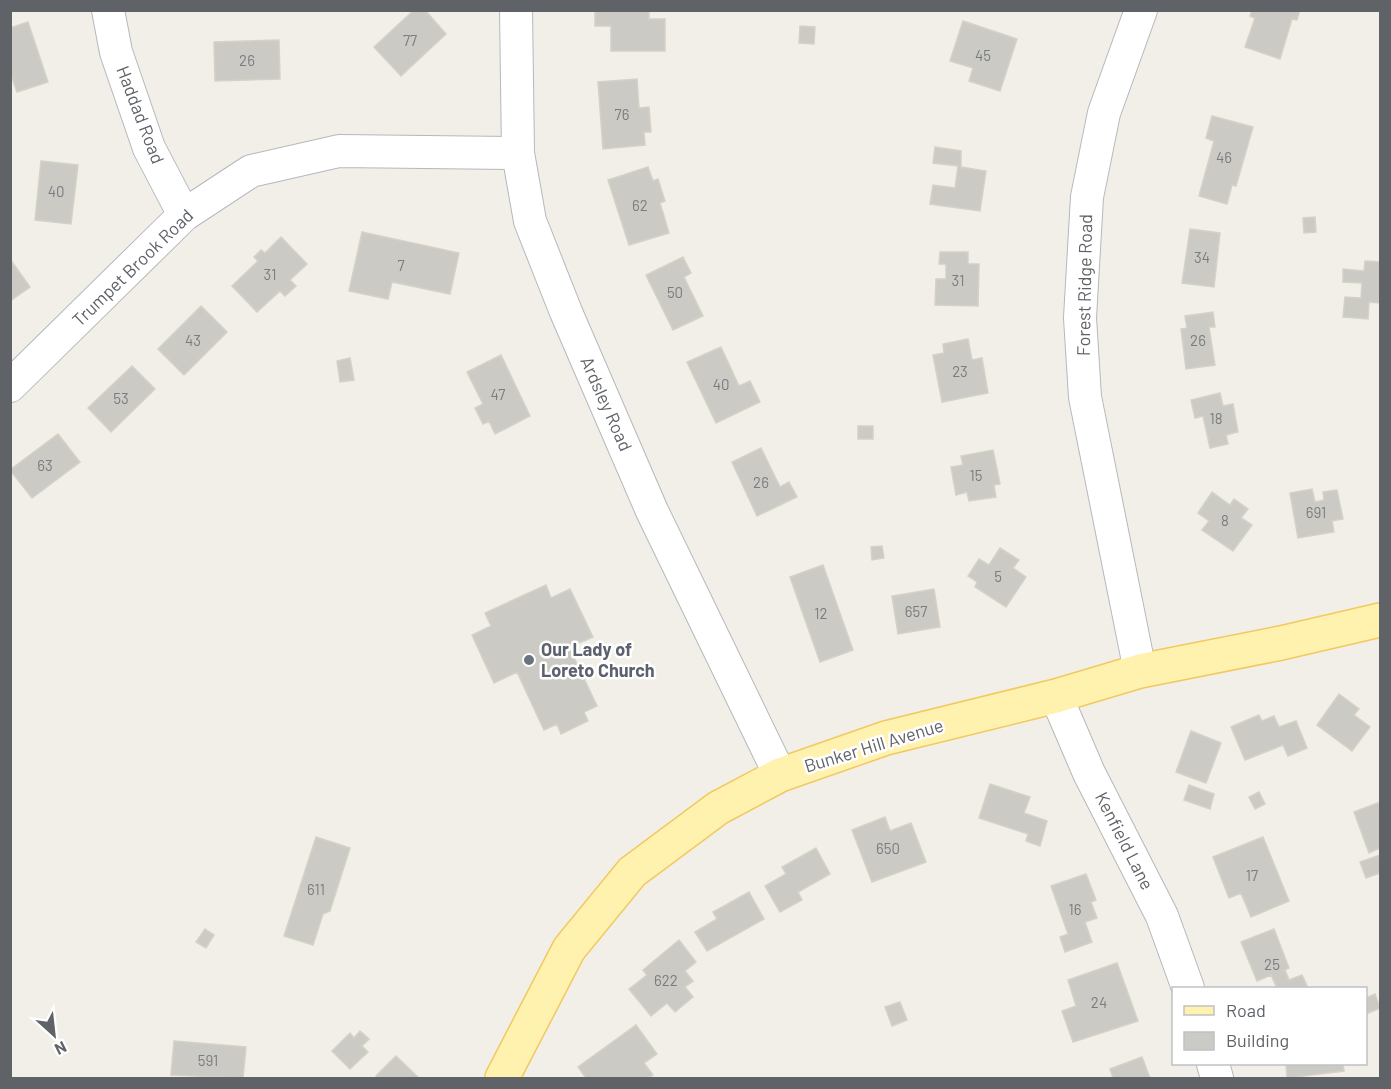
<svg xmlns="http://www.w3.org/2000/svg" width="1391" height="1089" font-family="Barlow,sans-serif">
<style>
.building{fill:#cccac5;stroke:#d6d1c6;stroke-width:1.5}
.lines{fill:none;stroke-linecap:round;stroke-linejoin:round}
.minor-casing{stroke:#b5b8bc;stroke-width:34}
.major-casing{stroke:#f2c960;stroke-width:36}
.minor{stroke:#fff;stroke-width:32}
.major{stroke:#fff2af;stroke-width:33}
.worship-dot{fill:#6b7280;stroke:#fff;stroke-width:2}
.labels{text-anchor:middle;stroke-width:5;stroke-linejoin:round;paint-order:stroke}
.number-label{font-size:15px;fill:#7a7d7f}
.street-label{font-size:18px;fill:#5f6368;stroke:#fff}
.worship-label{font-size:18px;font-weight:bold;fill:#5b616d;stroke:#fff;text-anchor:start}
</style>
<rect width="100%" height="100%" fill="#f1efe8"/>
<path class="building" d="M414 10H425L446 34 401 76 374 47Z
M595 10H649V19H665V51H611V26H595Z
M1252 10H1300L1297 20 1292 19 1280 59 1245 47 1255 18 1250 16Z
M963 21 1017 39 1000 91 969 81 973 68 950 61Z
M28 22 48 82 17 92 10 72V28Z
M800 26 815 27 814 44 799 43Z
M279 40 280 79 215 81 214 42Z
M637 79 639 108 649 107 651 132H644L645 145 603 149 598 82Z
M1212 116 1253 127 1236 186 1232 185 1227 204 1199 196 1214 141 1206 138Z
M935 147 961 151V167L986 171 980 211 930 204 933 185 955 188 958 166 933 163Z
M41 161 78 165 71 224 35 220Z
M648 167 653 181 658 179 665 201 660 203 669 233 629 245 608 180Z
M1315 217 1316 232 1304 233 1303 218Z
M1190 229 1220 233 1214 287 1182 283Z
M362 232 459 253 450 294 392 282 388 299 349 291Z
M281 237 307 264 290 280 296 286 285 296 280 291 257 312 232 286 258 261 254 257 261 250 265 253Z
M940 252H968V264H979L978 306 935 305 936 279H946V264H939Z
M683 257 691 273 684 277 703 316 673 330 646 275Z
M10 259 30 287 10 301Z
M1365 261 1380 262V303L1369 302 1368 319 1343 317 1345 297 1361 298 1362 283 1343 282V269L1364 271Z
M201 306 227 332 184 375 158 349Z
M1213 312 1215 327H1209L1215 365 1186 369 1181 329 1187 328 1185 316Z
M968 339 972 360 982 358 988 393 942 402 933 355 944 353 943 344Z
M721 347 739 386 750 381 760 402 716 423 687 362Z
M501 355 530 416 495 434 489 421 483 424 475 408 483 404 467 372Z
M350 358 354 380 340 382 337 361Z
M132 366 155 389 111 432 88 408Z
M1220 393 1223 406 1233 404 1238 432 1226 435 1228 444 1210 448 1203 416 1195 418 1191 400Z
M858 426H873V439H858Z
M58 434 80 462 32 498 10 470Z
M761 448 780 487 789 482 797 497 757 516 732 462Z
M993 450 1000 484 994 485 996 497 969 501 967 492 956 495 951 467 963 465 961 456Z
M1312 489 1315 502 1324 500 1323 492 1337 490 1343 519 1332 521 1334 532 1298 538 1290 493Z
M1212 492 1230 505 1234 499 1248 509 1241 518 1252 525 1233 551 1202 530 1209 521 1198 513Z
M882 546 884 558 872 560 871 547Z
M1000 548 1019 560 1013 568 1026 577 1006 607 975 587 977 582 968 576 979 559 989 565Z
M823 565 853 650 820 662 790 577Z
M546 585 551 598 570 589 593 637 569 647 597 706 584 712 588 721 561 734 557 724 544 730 517 672 494 683 472 635 491 626 485 613Z
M934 589 940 627 898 634 892 596Z
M1339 694 1359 709 1354 715 1370 727 1352 751 1317 725Z
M1259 715 1262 721 1274 716 1279 727 1296 721 1307 748 1288 756 1283 745 1245 760 1231 727Z
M1191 731 1221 743 1206 783 1176 772Z
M990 784 1030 797 1024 813 1047 821 1040 846 1026 841 1028 834 979 818Z
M1189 785 1214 794 1210 809 1184 800Z
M1259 792 1265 804 1255 809 1249 797Z
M1380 802V848L1369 853 1354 812Z
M885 817 890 831 911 823 926 862 872 882 852 830Z
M316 837 350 848 330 911 323 914 313 945 284 936Z
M1263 837 1289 901 1251 917 1241 893 1229 898 1213 857Z
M816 848 830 874 798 892 802 900 780 912 765 886 786 874 782 867Z
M1380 855V873L1366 878 1360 862Z
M1086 874 1096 900 1091 902 1097 918 1085 922 1092 942 1065 952 1060 937 1068 934 1051 886Z
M749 892 764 919 707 951 695 932 717 919 713 912Z
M205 929 214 935 206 948 196 942Z
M1274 929 1289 968 1285 970 1289 980 1302 975 1308 988H1274L1276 986 1271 975 1257 981 1241 942Z
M679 940 696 962 685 971 693 981 685 987 693 997 675 1012 667 1003 651 1016 629 989 647 975 643 970Z
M1117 963 1138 1021 1073 1042 1062 1011 1076 1006 1068 980Z
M1375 994 1380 1008 1366 1014V998Z
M900 1002 907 1020 892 1026 885 1007Z
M636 1025 657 1054 644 1063 653 1075 648 1078H586L578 1067Z
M360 1031 369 1039 362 1046 368 1052 350 1069 332 1051 350 1033 354 1038Z
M174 1041 246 1047 243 1078 171 1075Z
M396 1056 419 1078H379L376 1076Z
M1142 1057 1150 1078H1113L1110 1069Z
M1286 1064H1343L1344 1071 1287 1078Z"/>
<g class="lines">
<g class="minor-casing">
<path id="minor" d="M108 10 116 52 149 148 184 215
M516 10 518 153 530 221 566 312 652 511 780 775
M10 386 184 215 251 171 339 151 518 153
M1140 671 1085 397 1080 318 1087 197 1104 113 1141 10
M1056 696 1089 773 1162 916 1188 988
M1213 1064 1217 1078"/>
</g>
<g class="major-casing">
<path id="major" d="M502 1078 569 949 632 872 718 808 780 775 886 738 1056 696 1140 671 1281 643 1380 620"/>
</g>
<use href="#minor" class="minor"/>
<use href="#major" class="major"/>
</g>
<circle class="worship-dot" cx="529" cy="660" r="6"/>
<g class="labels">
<g class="number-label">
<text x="410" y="46">77</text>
<text x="983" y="61">45</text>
<text x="247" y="66">26</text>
<text x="622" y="120">76</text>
<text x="1224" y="163">46</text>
<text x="56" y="197">40</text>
<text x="640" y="211">62</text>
<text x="1202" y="263">34</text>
<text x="401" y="271">7</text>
<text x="270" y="280">31</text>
<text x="958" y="286">31</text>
<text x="675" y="298">50</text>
<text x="193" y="346">43</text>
<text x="1198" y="346">26</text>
<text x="960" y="377">23</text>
<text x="721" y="390">40</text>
<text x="498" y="400">47</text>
<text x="121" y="404">53</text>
<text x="1216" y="424">18</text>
<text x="45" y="471">63</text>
<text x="976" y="481">15</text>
<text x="761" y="488">26</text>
<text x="1316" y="518">691</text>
<text x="1225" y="526">8</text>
<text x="998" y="582">5</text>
<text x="916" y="617">657</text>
<text x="821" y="619">12</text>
<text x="888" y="854">650</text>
<text x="1252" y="881">17</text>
<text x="316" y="895">611</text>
<text x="1075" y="915">16</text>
<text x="1272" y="970">25</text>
<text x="666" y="986">622</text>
<text x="1099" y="1008">24</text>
<text x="208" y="1066">591</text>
</g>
<g class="street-label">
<text transform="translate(140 115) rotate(69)" y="6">Haddad Road</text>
<text transform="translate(133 268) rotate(-44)" y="6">Trumpet Brook Road</text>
<text transform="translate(1085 285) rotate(-89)" y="6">Forest Ridge Road</text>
<text transform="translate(606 404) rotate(66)" y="6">Ardsley Road</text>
<text transform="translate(874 746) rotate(-17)" y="6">Bunker Hill Avenue</text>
<text transform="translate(1124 841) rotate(63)" y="6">Kenfield Lane</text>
</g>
<g class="worship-label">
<text x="541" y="656">Our Lady of<tspan x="541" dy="21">Loreto Church</tspan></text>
</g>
</g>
<rect width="1391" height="1089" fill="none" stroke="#5f6368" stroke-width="24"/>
<rect x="1172" y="987" width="195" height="78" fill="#ffffff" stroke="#bfc1c3" stroke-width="1.5"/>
<rect x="1184" y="1006" width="30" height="9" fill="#fff2af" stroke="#bfc1c3" stroke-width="1.5"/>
<text x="1226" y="1017" font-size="18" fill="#5f6368">Road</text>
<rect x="1184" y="1032" width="30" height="18" fill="#cccac5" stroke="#bfc1c3" stroke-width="1.5"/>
<text x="1226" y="1047" font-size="18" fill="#5f6368">Building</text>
<g transform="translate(54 1035) rotate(153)" stroke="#ffffff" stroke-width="4.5" paint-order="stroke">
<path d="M0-4.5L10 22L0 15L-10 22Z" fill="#5f6368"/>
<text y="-9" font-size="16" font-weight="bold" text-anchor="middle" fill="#5f6368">N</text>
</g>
</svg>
